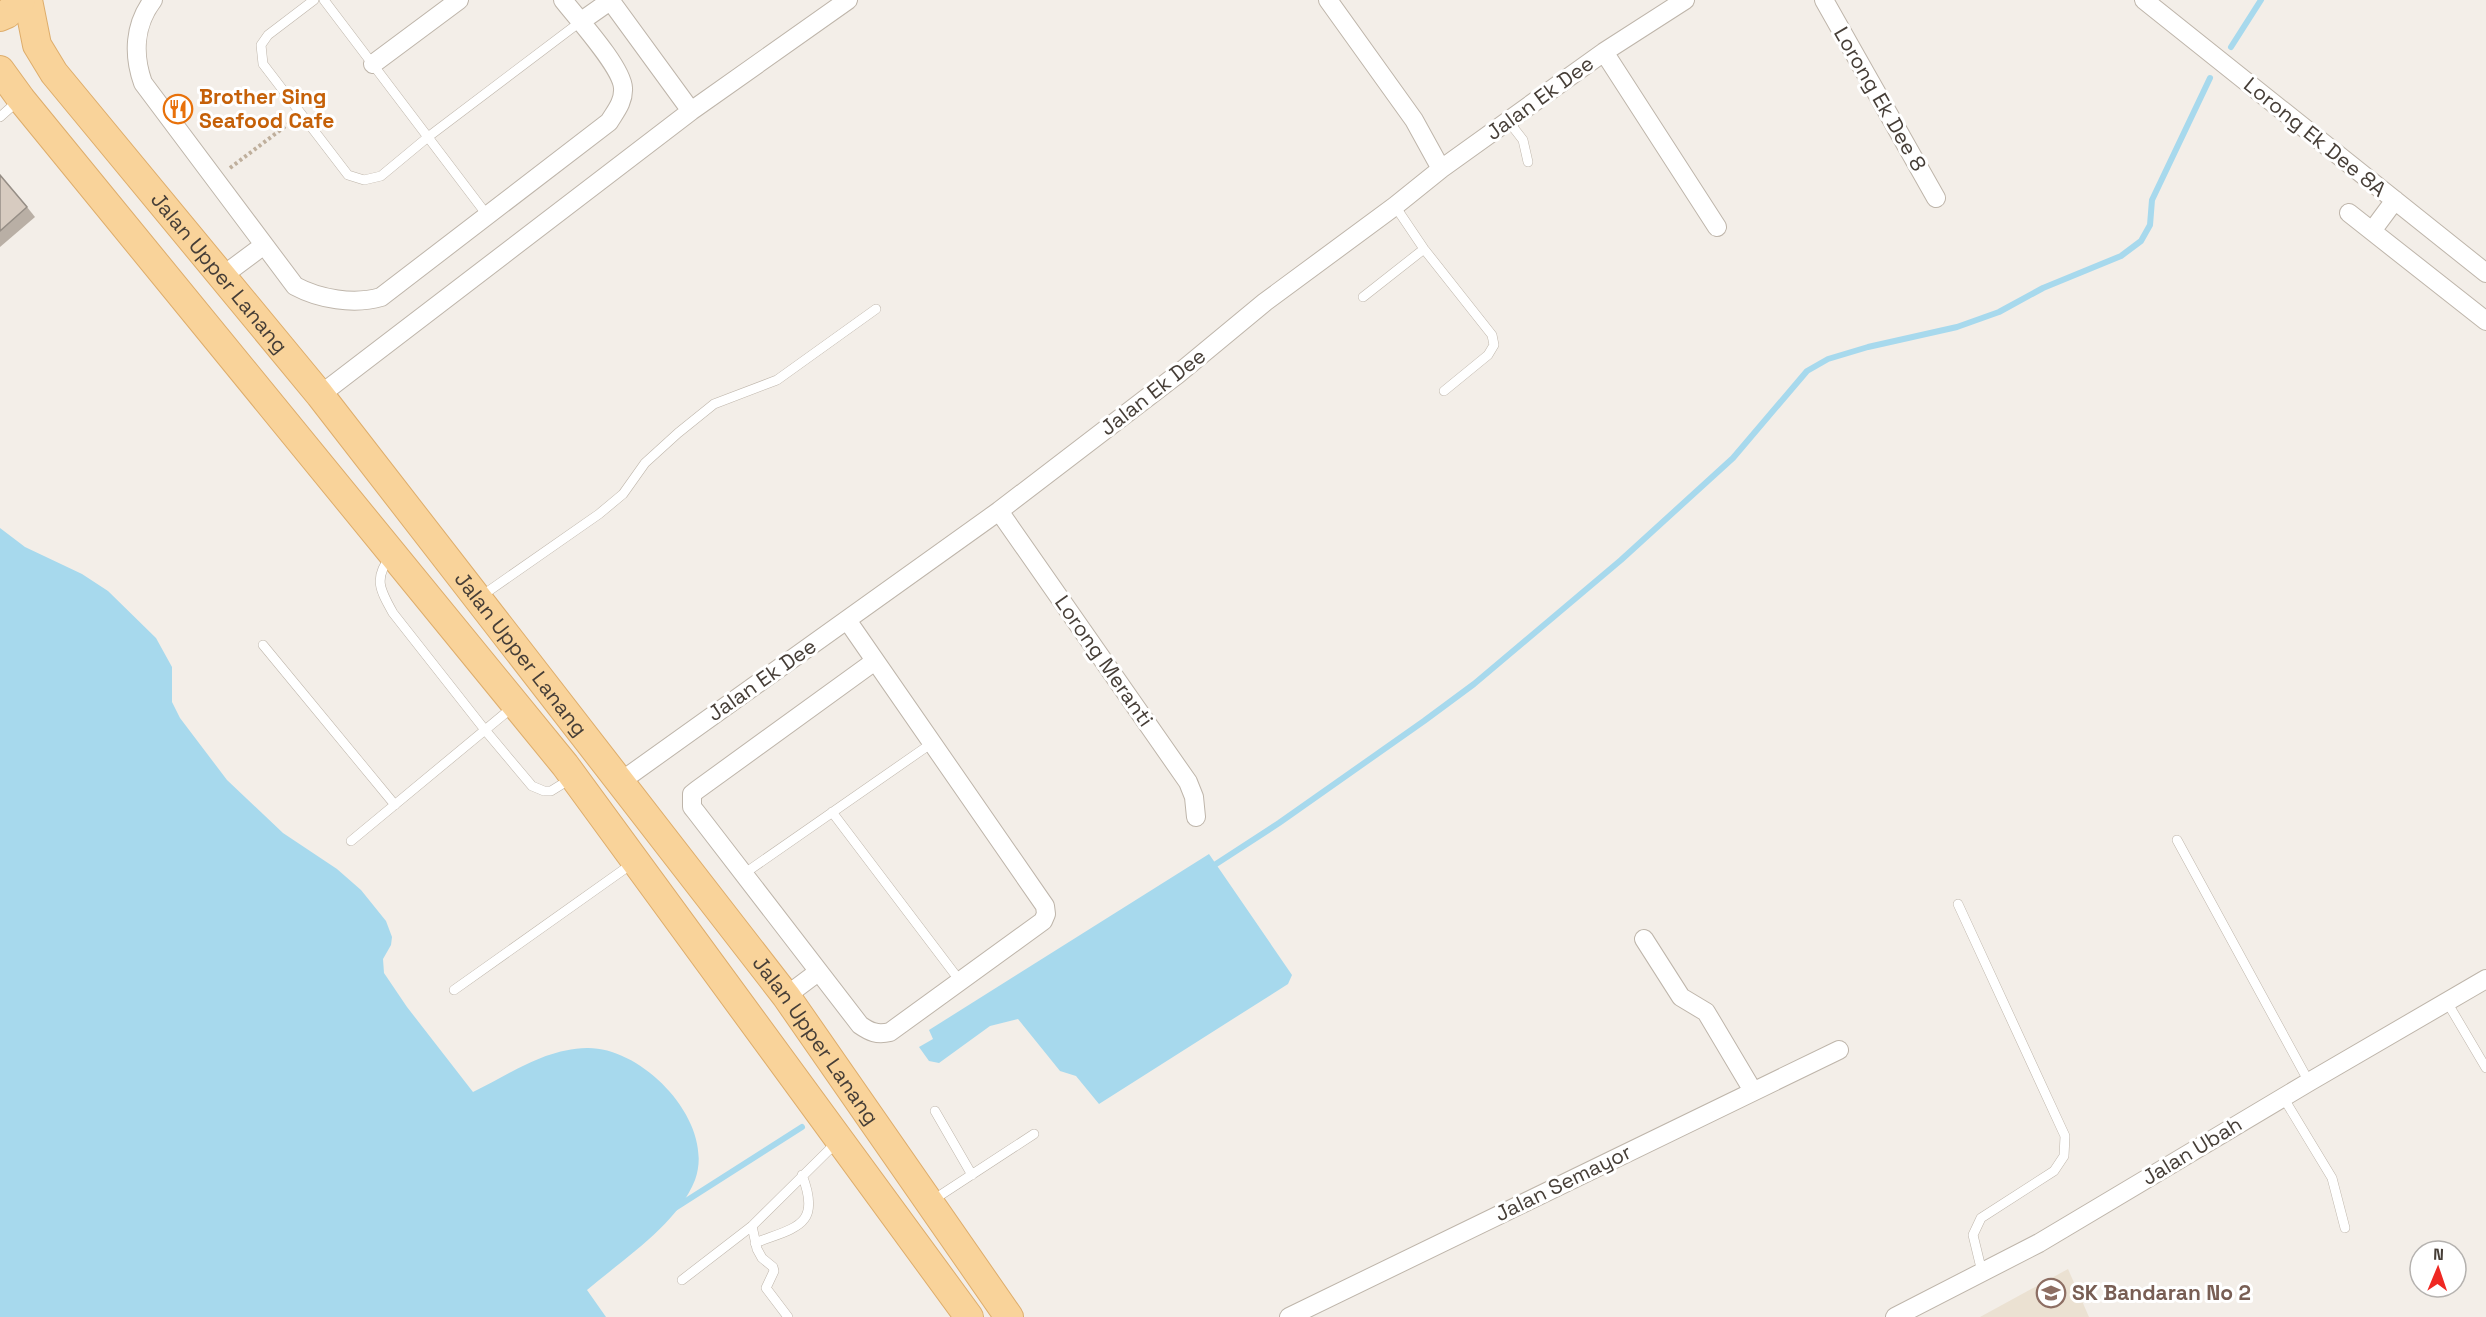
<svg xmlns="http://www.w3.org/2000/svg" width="2486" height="1317" font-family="'Space Grotesk',sans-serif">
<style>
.education{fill:#ebe1d2}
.water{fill:#a7d9ed}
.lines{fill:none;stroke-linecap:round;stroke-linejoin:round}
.stream{stroke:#a7d9ed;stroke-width:6}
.service-casing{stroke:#beb5aa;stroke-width:10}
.minor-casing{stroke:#beb5aa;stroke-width:20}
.primary-casing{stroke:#dead6b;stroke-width:30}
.path{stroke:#bfaf9c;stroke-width:4;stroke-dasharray:3 3;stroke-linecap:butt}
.service{stroke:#fff;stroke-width:9}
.minor{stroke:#fff;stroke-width:18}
.primary{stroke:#f9d39a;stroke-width:28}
.wall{fill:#b9afa5}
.building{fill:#d7cbc0;stroke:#968e86;stroke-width:1.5}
.labels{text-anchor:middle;stroke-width:6;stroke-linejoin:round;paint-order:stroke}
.food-label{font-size:21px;font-weight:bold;fill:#c56008;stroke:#fff;text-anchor:start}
.street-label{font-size:21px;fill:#463e37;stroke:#fff}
.education-label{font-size:21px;font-weight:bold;fill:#785e54;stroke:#fff;text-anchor:start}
</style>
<rect width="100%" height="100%" fill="#f3eee8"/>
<path class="education" d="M2068 1269 2089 1317H1980Z"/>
<path class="water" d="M0 528 25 547 82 574 108 591 156 638 172 667V702L180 718 227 780 283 833 337 869 361 890 386 921 392 937 391 945 383 959 384 973 407 1007 473 1092C510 1074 544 1049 587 1048 644 1047 716 1123 695 1180 678 1224 622 1260 587 1290L606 1317H0Z
M1209 854 1292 975 1288 984 1099 1104 1076 1076 1060 1071 1018 1019 990 1026 939 1063 929 1061 919 1047 933 1039 929 1030Z"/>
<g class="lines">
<path class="stream" d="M2231 47 2261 0
M1216 864 1279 823 1424 721 1474 684 1621 560 1733 458 1807 371 1828 359 1868 347 1957 327 1999 312 2043 288 2121 256 2141 241 2150 225 2152 200 2210 78
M675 1208 802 1127"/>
<g class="service-casing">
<path id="service" d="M314 0 268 35 261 45 263 64 348 175 364 180 381 176 428 137 580 22
M324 0 487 215
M0 117 19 100
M1509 122 1523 140 1528 162
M1395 206 1424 249 1492 335 1494 345 1488 355 1444 391
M1363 297 1424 249
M391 556C373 578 380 590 393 613L485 730 532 786 544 791H551L572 778
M480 597 599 514 623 494 645 463 678 433 714 404 777 380 876 309
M263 645 395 805
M832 812 960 981
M2177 840 2309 1082
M351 841 514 706
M745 873 932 743
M1958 904 2065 1136 2064 1156 2054 1171 1981 1218 1973 1235 1982 1272
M454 990 633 863
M2447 1002 2486 1068
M2283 1097 2332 1178 2345 1228
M935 1111 972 1175
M933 1200 1034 1134
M752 1226 757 1249 762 1258 773 1267 774 1271 766 1288 788 1317
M755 1243C796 1227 822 1226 802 1175
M682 1280 752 1226 836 1143"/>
</g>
<g class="minor-casing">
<path id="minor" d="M153 0C134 25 133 55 143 83L295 286C319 299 354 305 381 297L609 122C615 112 624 102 623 88 622 67 577 18 563 0
M610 0 691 111
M1328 0 1414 120 1441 169
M1824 0 1936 198
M2144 0 2486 273
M580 22 610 1
M1604 52 1717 227
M373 64 459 0
M2349 213 2486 321
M2372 231 2395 200
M221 277 264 245
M320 395 691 111 848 0
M999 511 1188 782 1194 797 1196 817
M847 620 1045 906 1046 914 1043 921 890 1032C877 1035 870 1032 860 1025L696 812 692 807V794L697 790 875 661
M620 782 999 511 1178 374 1265 302 1395 206 1441 169 1604 52 1685 0
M1644 939 1681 997 1706 1012 1753 1091
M786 996 818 972
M1289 1317 1839 1050
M1895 1317 2039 1243 2309 1082 2486 979"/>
</g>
<g class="primary-casing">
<g id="primary">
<path id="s1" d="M28 0 37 45 54 73 320 395 786 996 1009 1317"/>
<path d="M0 17 7 14 21 0"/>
<path d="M0 70 21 99 565 765 969 1317"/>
</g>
</g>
<path class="path" d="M230 168 291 122"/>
<use href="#service" class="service"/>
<use href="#minor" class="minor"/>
<use href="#primary" class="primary"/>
</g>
<path class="wall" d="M0 175 27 207 35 217 0 247Z"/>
<path class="building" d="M0 175 27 207 0 231Z"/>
<defs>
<g id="restaurant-ring" transform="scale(1.5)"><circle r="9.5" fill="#fff" stroke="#e8710a" stroke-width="1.5"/><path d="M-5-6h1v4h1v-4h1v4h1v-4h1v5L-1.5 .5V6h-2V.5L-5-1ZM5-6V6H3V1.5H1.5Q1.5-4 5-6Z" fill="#e8710a"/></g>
<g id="school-ring" transform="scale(1.5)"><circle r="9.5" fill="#fff" stroke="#8d6e63" stroke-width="1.5"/><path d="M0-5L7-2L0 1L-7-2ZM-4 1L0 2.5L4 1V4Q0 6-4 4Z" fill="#8d6e63"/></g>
</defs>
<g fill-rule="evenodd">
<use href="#restaurant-ring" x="178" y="109"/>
<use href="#school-ring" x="2051" y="1293"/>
</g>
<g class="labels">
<g class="food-label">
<text x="199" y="104">Brother Sing<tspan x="199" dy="24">Seafood Cafe</tspan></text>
</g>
<g class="street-label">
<text transform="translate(1540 98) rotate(-36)" y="7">Jalan Ek Dee</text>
<text transform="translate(1880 99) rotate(60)" y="7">Lorong Ek Dee 8</text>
<text transform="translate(2315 137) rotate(39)" y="7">Lorong Ek Dee 8A</text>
<text dy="7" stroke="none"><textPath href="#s1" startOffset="338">Jalan Upper Lanang</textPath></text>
<text transform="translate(1153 392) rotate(-38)" y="7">Jalan Ek Dee</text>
<text dy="7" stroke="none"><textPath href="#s1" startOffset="824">Jalan Upper Lanang</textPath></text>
<text transform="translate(1104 661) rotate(55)" y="7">Lorong Meranti</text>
<text transform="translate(762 680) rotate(-35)" y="7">Jalan Ek Dee</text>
<text dy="7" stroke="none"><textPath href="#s1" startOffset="1310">Jalan Upper Lanang</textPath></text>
<text transform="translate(2192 1151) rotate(-31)" y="7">Jalan Ubah</text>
<text transform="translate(1563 1183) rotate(-26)" y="7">Jalan Semayor</text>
</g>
<g class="education-label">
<text x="2072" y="1300">SK Bandaran No 2</text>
</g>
</g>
<g transform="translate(2438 1269) rotate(2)"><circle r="28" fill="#ffffff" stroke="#b5b2af" stroke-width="1.5"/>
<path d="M0-4.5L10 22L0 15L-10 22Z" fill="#ef2822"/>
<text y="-9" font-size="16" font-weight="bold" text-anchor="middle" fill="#463e37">N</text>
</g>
</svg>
